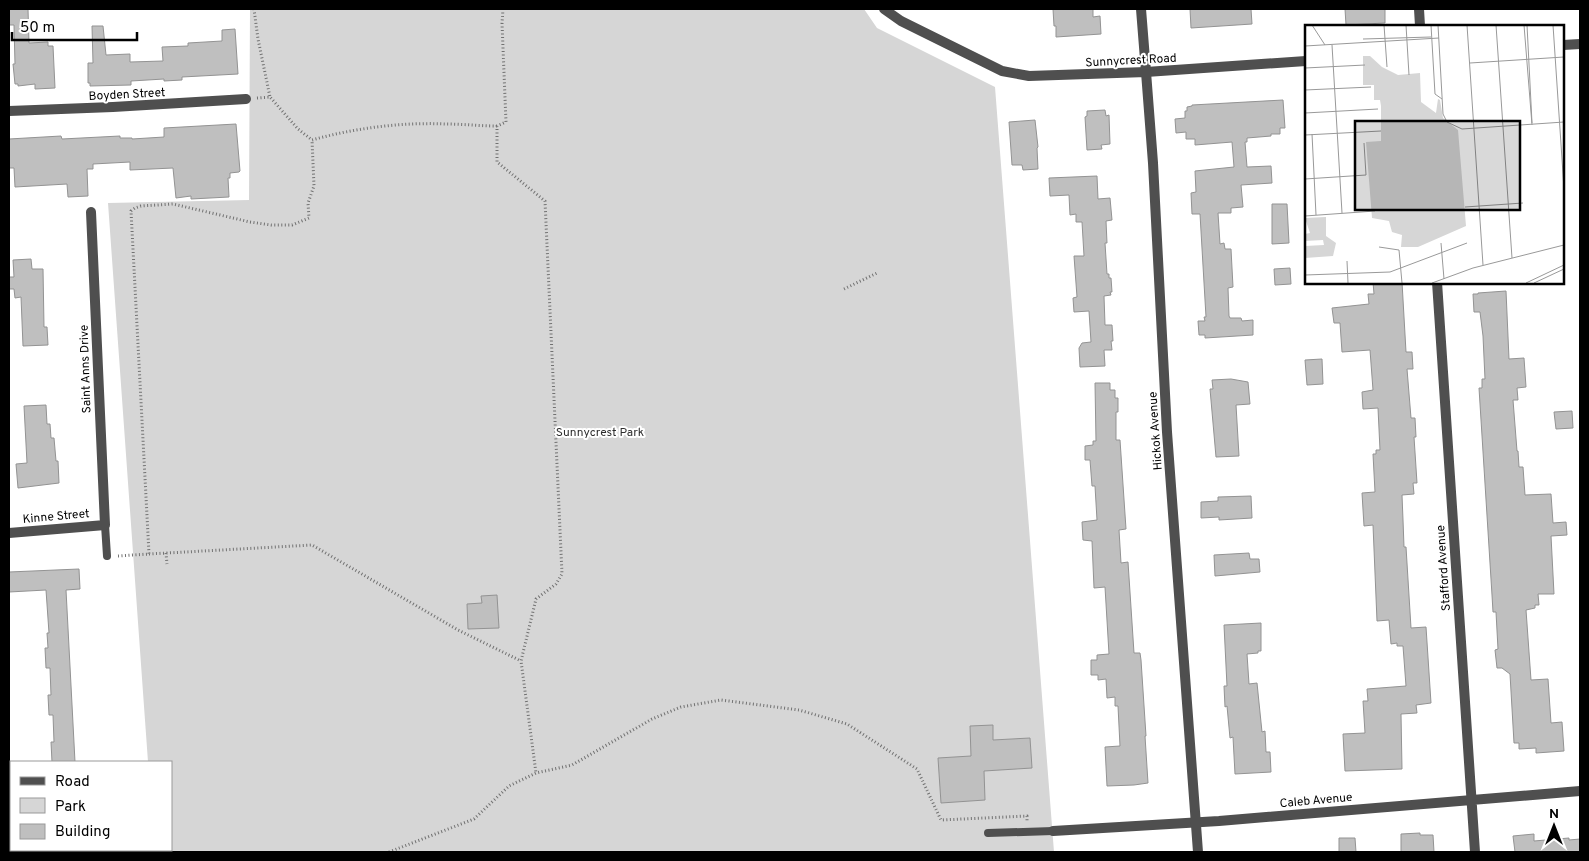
<svg xmlns="http://www.w3.org/2000/svg" width="1589" height="861" font-family="Overpass,sans-serif">
<style>
.green{fill:#d6d6d6}
.building{fill:#bfbfbf;stroke:#939393}
.lines{fill:none;stroke-linecap:round;stroke-linejoin:round}
.path{stroke:#717171;stroke-width:3;stroke-dasharray:1 2.5;stroke-linecap:butt}
.service{stroke:#4f4f4f;stroke-width:8}
.minor{stroke:#4f4f4f;stroke-width:10}
.tertiary{stroke:#4f4f4f;stroke-width:10}
.labels{text-anchor:middle;stroke-width:4;stroke-linejoin:round;paint-order:stroke}
.street-label{font-size:12px;fill:#000;stroke:#fff}
.park-label{font-size:12px;fill:#2d2d2d;stroke:#fff}
.inset-road{fill:none;stroke:#999;stroke-width:1}
.view{fill:#000;fill-opacity:0.15;stroke:#000;stroke-width:2.5}
.inset-edge{fill:none;stroke:#000;stroke-width:2.5}
</style>
<rect width="100%" height="100%" fill="#fff"/>
<path class="green" d="M250 9H864L877 28 995 87 1054 852H154V850H171V762H148L108 203 249 200Z"/>
<path class="building" d="M9 9H28L29 43 48 42V46H53L55 88 35 89V84L18 86V84H15L13 64H15L14 25H9Z
M1053 9H1093V17L1100 16 1101 34 1056 37V26H1054Z
M1190 9H1251L1252 24 1191 28Z
M1345 9H1385V23L1346 25Z
M92 26H103L106 55 130 54V62L163 61 162 47 188 46V43L222 41V30L235 29 238 74 182 77V80L164 81V79L131 81V85L90 86V83H88V63H93Z
M1283 100 1285 128H1280V134H1271V136L1247 138V142H1245L1247 167 1271 166 1272 183 1241 185 1243 207 1231 208V213H1218L1220 244 1224 243 1225 249H1231L1233 287 1228 288 1229 316 1230 318H1241L1242 321 1253 320V335L1205 338V335H1199L1198 321H1205L1204 317H1206L1200 214H1192L1191 193 1196 192 1195 171 1234 167 1232 142 1195 145V139H1186V132L1176 133 1175 119 1185 118V111H1187V107L1192 106V105Z
M1105 110 1106 116 1109 115 1110 144 1101 145 1102 149 1087 150 1085 117 1087 116V111Z
M1035 120 1038 147 1037 148 1038 169 1023 170 1022 165H1012L1009 122Z
M236 124 240 171 239 172 230 173V178H228L229 197 191 199V196L176 198 173 168 130 170V162L93 164V169H87L88 196 68 197 67 184 15 187 14 168H9V139L61 136 62 139 120 136V138H132V139L164 137V128Z
M1097 176 1098 199 1110 198 1112 220 1106 221 1107 243H1105L1107 274H1109V278H1111L1112 292H1110L1111 295 1104 296 1105 325H1112L1113 341H1111L1112 350H1104L1105 366 1080 367 1079 348 1082 343 1091 342 1089 311 1074 312 1073 298 1077 297 1074 256H1084L1082 222H1076V214L1070 215 1069 195 1050 196 1049 178Z
M1272 204H1287L1289 243 1272 244Z
M31 259 32 269H43L44 327H47L48 345 23 346 21 297 15 298 14 289H9V277H14L13 260Z
M1290 268 1291 284 1275 285 1274 269Z
M1373 282H1402L1406 352H1412L1413 369H1407L1411 418H1415L1416 437H1414L1417 483H1413L1414 494 1402 495 1403 520 1404 547H1406L1411 628 1426 627 1431 703 1416 705 1417 713 1401 714 1402 769 1345 771 1343 734 1365 733 1363 701H1368L1367 689 1406 686 1403 646H1397V643L1391 644 1389 620 1377 621 1373 525 1364 526 1362 493 1375 492 1373 454H1376V450H1380L1378 408 1363 409 1362 392 1373 390 1370 350 1342 352 1340 323H1334L1332 308 1369 304 1368 294H1374Z
M1506 291 1509 359 1524 358 1526 387 1517 388 1518 400H1513L1517 451H1518L1519 467H1523L1525 495 1551 494 1553 523 1566 522 1567 535 1551 536 1554 594H1538L1539 605H1535V608L1526 610 1531 680 1548 679 1551 723 1562 722 1564 751 1536 753V748L1519 749V743H1514L1510 674 1502 668H1497L1495 650 1498 649 1496 612H1493L1492 595 1479 388H1482V379H1485L1483 336 1480 312H1474L1473 294H1478V293Z
M1322 359 1323 384 1307 385 1305 360Z
M1231 379 1248 382 1250 404 1236 405 1239 456 1216 457 1210 389H1213L1212 380Z
M1095 383H1110V390H1115V398H1118V412H1116V440H1120L1126 529 1119 530 1121 563 1128 562 1134 653H1140L1141 660 1146 736H1145L1148 783 1134 785 1107 786 1105 747 1120 746 1118 706H1115V697L1107 698 1106 679 1098 680V675H1091V660H1097V655L1109 654 1105 587 1094 588 1092 541 1083 540 1082 522 1097 520 1095 486H1092L1090 460H1085V446L1093 445V441H1096Z
M46 405 47 424H50L51 438H54L56 461H58L59 483 18 488 16 464 27 463 24 406Z
M1572 411 1573 428 1556 429 1554 412Z
M1251 496 1252 518 1219 520V517L1201 518V502L1218 501V497Z
M1249 553 1250 559H1259L1260 572 1215 576 1214 555Z
M79 569 80 589 66 590 75 762H52L51 742H54L53 715H49L48 695H51L50 668H46L45 648H48L47 633H49L46 590 9 592V572Z
M497 595 499 628 468 629 467 604 482 603 481 596Z
M1261 623V651H1258V653L1247 654 1249 684 1257 683 1262 732 1265 731 1266 752H1270L1271 772 1235 774 1233 737 1230 738 1227 706 1225 707 1224 686H1227L1224 625Z
M993 725V740L1030 738 1032 768 984 771 985 800 941 803 938 758 971 756 970 726Z
M1420 833V835H1433L1434 852H1401V834Z
M1534 834V841L1569 838V840L1580 839V852H1515L1513 836Z
M1339 838H1355L1356 852H1339Z"/>
<g class="lines">
<path class="path" d="M254 9 258 39 270 97
M503 9 502 23 506 122 497 126V162L545 201 562 574 556 584 536 599 521 661 536 773
M257 98 270 97 298 129 312 140C355 128 402 122 446 124 463 124 480 126 497 126
M844 289 877 273
M166 553 167 564
M149 554 312 545 458 630 521 661
M118 556 149 554 131 211 135 208 141 206 173 204 250 222 271 225H292L309 218 308 203 314 186 312 140
M389 852 474 819 509 786 536 773 572 765 652 719 681 707 721 700 799 710 847 724 917 769 941 820 1027 816V822"/>
<path class="service" d="M105 525 107 556
M9 772V787
M988 833 1053 831"/>
<path class="minor" d="M1141 9 1146 72 1306 61
M1419 9 1420 26
M1563 45 1580 44
M9 111 113 107 246 99
M1437 282 1475 852
M9 533 105 525 91 212
M1053 831 1219 821 1580 791"/>
<path class="tertiary" d="M884 9 901 21 1002 71 1029 76 1146 72 1153 163 1167 432 1198 852"/>
</g>
<g class="labels">
<g class="street-label">
<text transform="translate(1131 60) rotate(-3)" y="4">Sunnycrest Road</text>
<text transform="translate(127 94) rotate(-3)" y="4">Boyden Street</text>
<text transform="translate(85 369) rotate(-92)" y="4">Saint Anns Drive</text>
<text transform="translate(1155 431) rotate(-94)" y="4">Hickok Avenue</text>
<text transform="translate(56 516) rotate(-5)" y="4">Kinne Street</text>
<text transform="translate(1443 568) rotate(-94)" y="4">Stafford Avenue</text>
<text transform="translate(1316 800) rotate(-5)" y="4">Caleb Avenue</text>
</g>
<g class="park-label">
<text x="600" y="436">Sunnycrest Park</text>
</g>
</g>
<g transform="translate(1305 25)">
<rect width="259" height="259" fill="#fff"/>
<path d="M58 31H65L77 42 93 50 115 48 116 77 131 88 133 74 135 75 138 93 153 105 161 201 113 222H96L97 210 87 207 84 196 67 193 61 117 76 116V81L75 75H69V60H58ZM21 192V211L31 218 28 231 0 233V221L19 220 18 215 0 216V209L5 208 0 193Z" fill="#d6d6d6"/>
<path class="inset-road" d="M7 0 20 20M79 0 82 42M101 0 104 50M126 0 130 69 137 74M133 0 138 89 142 97 157 104 259 97M162 0 178 240M191 0 207 233M219 0 227 100M222 0 227 98M248 0 259 164M58 14 126 12M27 20 37 188M0 21 134 13M165 38 259 32M0 43 60 40M0 65 66 62M0 88 73 84M7 109 11 190M0 110 76 106M0 154 61 150 59 118M160 182 218 178M0 191 70 186M136 218 139 254M74 222 94 225 97 258M42 236 43 258M0 250 85 247 162 218M127 258 168 243 259 220M221 258 259 240M229 258 259 244"/>
<path class="view" d="M50 96H215V185H50Z"/>
<rect width="259" height="259" class="inset-edge"/>
</g>
<rect width="1589" height="861" fill="none" stroke="#000000" stroke-width="20"/>
<rect x="10" y="761" width="162" height="90" fill="#ffffff" stroke="#999999"/>
<rect x="20" y="777" width="25" height="8" fill="#4f4f4f" stroke="#999999"/>
<text x="55" y="786" font-size="15" fill="#000000">Road</text>
<rect x="20" y="798" width="25" height="15" fill="#d6d6d6" stroke="#999999"/>
<text x="55" y="811" font-size="15" fill="#000000">Park</text>
<rect x="20" y="824" width="25" height="15" fill="#bfbfbf" stroke="#999999"/>
<text x="55" y="836" font-size="15" fill="#000000">Building</text>
<g transform="translate(1554 826)" stroke="#ffffff" stroke-width="4" paint-order="stroke">
<path d="M0-4L9 19L0 12L-9 19Z" fill="#000000"/>
<text y="-8" font-size="14" font-weight="bold" text-anchor="middle" fill="#000000">N</text>
</g>
<path d="M12 32v8h125v-8" fill="none" stroke="#000000" stroke-width="2.5"/>
<text x="20" y="32" font-size="15" fill="#000000" stroke="#ffffff" stroke-width="4" paint-order="stroke">50 m</text>
</svg>
